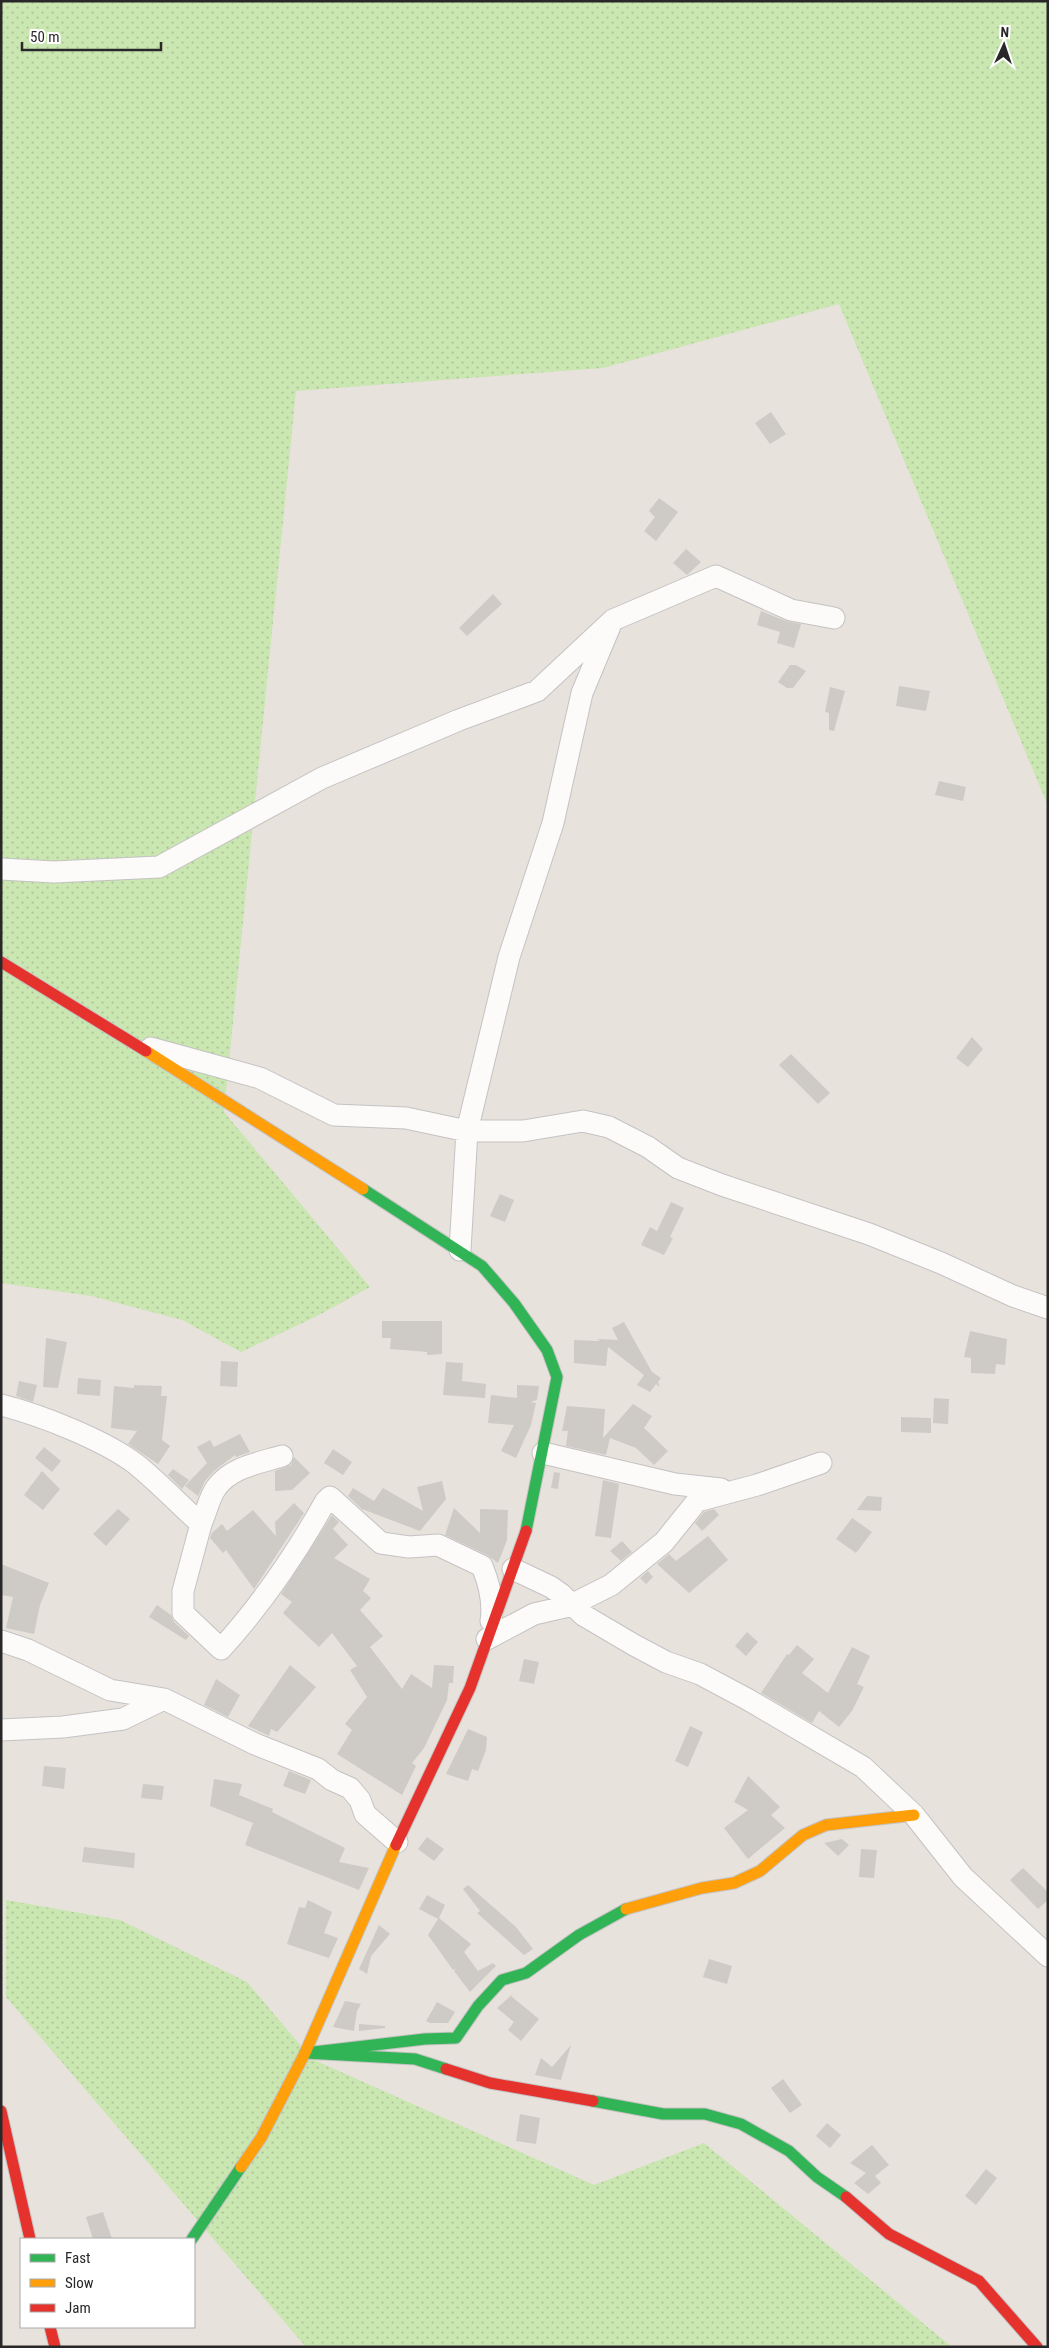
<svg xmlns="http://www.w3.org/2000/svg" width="1049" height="2348" font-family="'Roboto Condensed',sans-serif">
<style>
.grass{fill:url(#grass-dots)}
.building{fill:#cecac6}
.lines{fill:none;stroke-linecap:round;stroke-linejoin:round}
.street-casing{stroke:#c4c2c3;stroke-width:23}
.fast-casing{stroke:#c4c2c3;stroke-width:13}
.slow-casing{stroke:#c4c2c3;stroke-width:13}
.jam-casing{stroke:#c4c2c3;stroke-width:13}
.street{stroke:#fcfbfa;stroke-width:21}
.fast{stroke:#30b455;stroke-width:11}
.slow{stroke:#ff9f0a;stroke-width:11}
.jam{stroke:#e5322d;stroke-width:11}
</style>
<defs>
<pattern id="grass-dots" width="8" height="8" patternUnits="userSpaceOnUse" patternTransform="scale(1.25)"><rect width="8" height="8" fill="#cae6b1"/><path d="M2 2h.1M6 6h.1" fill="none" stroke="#aec598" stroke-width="1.8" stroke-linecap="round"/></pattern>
</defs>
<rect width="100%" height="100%" fill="#e8e2dc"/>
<path class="grass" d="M1 1H1048V806L839 304 603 368 296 391 224 1112 370 1287 317 1316 241 1352 182 1320 91 1296 1 1283Z
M6 1900 120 1920 247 1982 312 2059 594 2185 704 2143 952 2347H306L6 1997Z"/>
<path class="building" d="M771 412 786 434 770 444 755 423Z
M659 498 678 512 656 541 644 531 655 517 649 511Z
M686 549 701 562 687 575 673 563Z
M493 594 502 604 467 636 459 628Z
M761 611 786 621 801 624 794 648 777 643 780 632 757 625Z
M790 665H796L806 671 793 688H787L778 682Z
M899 686 930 691 926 711 896 706Z
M830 687 845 691 834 731 829 730V713L825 712Z
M939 781 966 787 963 801 935 795Z
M972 1037 983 1049 968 1067 956 1058Z
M791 1054 830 1093 818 1104 779 1065Z
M500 1194 514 1200 505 1222 490 1216Z
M671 1202 684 1208 670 1237 673 1238 664 1255 641 1245 650 1227 657 1231Z
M382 1321H442V1354L427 1355V1352L390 1349 391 1338H382Z
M624 1322 652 1372 661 1378 658 1382 660 1387 656 1384 650 1392 637 1385 644 1375 608 1347 606 1366 574 1363V1340L600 1341 597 1339 618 1340 612 1328Z
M970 1331 1007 1339 1005 1365 996 1364 995 1374 971 1373V1358L964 1357Z
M46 1338 67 1342 58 1388 43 1387Z
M221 1361 238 1362 237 1387 220 1386Z
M446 1362 463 1363 462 1381 486 1384 485 1398 443 1395Z
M78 1378 101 1380 100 1396 77 1394Z
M19 1381 37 1385 33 1402 16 1396Z
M134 1385 162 1386 161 1396H167L162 1440 170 1446 158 1464 128 1444 137 1431 111 1428 114 1386 134 1388Z
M517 1385 539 1386 537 1400 530 1402 536 1403 531 1425 516 1458 501 1451 514 1425 488 1423 491 1395 517 1398Z
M934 1398 949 1399 948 1424 933 1423Z
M633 1404 652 1416 644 1428 668 1451 654 1465 636 1448 610 1438 606 1455 566 1446 568 1431H562L567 1406 605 1409 603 1438Z
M901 1417 931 1418V1433L901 1432Z
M240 1434 250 1452 236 1457 235 1455 214 1471 205 1481 198 1496 185 1486 207 1463 197 1447 210 1440 214 1447Z
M44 1447 61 1461 52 1472 35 1458Z
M333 1449 352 1462 343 1475 324 1463Z
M294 1457 310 1473 292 1490 275 1491V1471L291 1465Z
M173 1469 189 1480 182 1489 168 1475Z
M42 1471 60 1489 43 1510 24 1495Z
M554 1472 560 1473 558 1489 551 1488Z
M603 1480 619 1484 611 1538 595 1536Z
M442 1481 446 1499 420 1531 362 1509 348 1496 353 1488 374 1501 383 1488 423 1511 417 1487Z
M867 1496 882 1497 881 1511 857 1510Z
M294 1503 304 1513 254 1589 226 1550 223 1553 210 1538 212 1533 222 1524 227 1531 253 1510 276 1536 275 1522Z
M454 1508 480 1533V1509L508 1510 507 1540 498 1563 487 1555 445 1535Z
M118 1509 130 1519 106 1546 93 1534Z
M714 1509 719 1515 702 1531 695 1523 704 1512Z
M332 1515 339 1522 333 1529 348 1545 334 1558 370 1579 363 1591 371 1598 360 1610 383 1636 370 1647 402 1689 411 1674 432 1688 434 1665 454 1666 453 1683H449L447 1700 424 1748 412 1763 416 1766 402 1795 337 1754 352 1730 345 1724 367 1697 350 1670 357 1666 332 1633 319 1647 283 1613 292 1602 281 1594Z
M852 1518 872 1532 856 1553 836 1539Z
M708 1536 728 1560 689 1593 657 1564 669 1554 676 1561Z
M622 1541 632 1552 621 1561 610 1551Z
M1 1564 49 1583 40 1605 34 1634 6 1628 13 1597 1 1595Z
M648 1571 653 1577 646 1584 640 1578Z
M157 1605 171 1615 174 1622 189 1636 186 1640 149 1617Z
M747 1632 758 1642 746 1656 735 1646Z
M797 1645 814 1659 802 1673 828 1693 852 1647 870 1656 857 1684 864 1687 852 1711 839 1727 819 1711 812 1723 761 1693 787 1654 789 1655Z
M524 1659 539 1662 534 1684 519 1681Z
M290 1665 316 1687 277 1732 271 1729 269 1736 248 1726Z
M216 1679 240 1695 228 1717 204 1705Z
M690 1726 703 1732 688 1767 675 1761Z
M468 1729 487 1737 486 1750 478 1771 472 1769 468 1781 446 1774Z
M44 1766 66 1768 64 1789 42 1786Z
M289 1771 311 1780 305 1794 283 1786Z
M748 1776 780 1807 771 1815 785 1828 748 1859 724 1828 748 1810 734 1802Z
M214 1779 242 1784 239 1795 273 1809 272 1812 345 1848 339 1862 369 1868 359 1890 245 1845 253 1823 210 1806Z
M143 1784 164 1786 162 1800 141 1798Z
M427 1837 444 1849 434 1861 418 1849Z
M842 1839 849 1845 838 1856 824 1843Z
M84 1847 135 1853 134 1868 82 1862Z
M861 1849 877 1850 874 1878 859 1877Z
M1023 1868 1048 1892V1900L1038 1909 1010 1880Z
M468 1885 516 1927 533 1949 524 1955 477 1913 480 1911 463 1889Z
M427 1895 445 1905 439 1918 471 1944 464 1952 478 1971 493 1963 496 1966 470 1992 454 1971 456 1968 453 1970 428 1935 438 1919 419 1909Z
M308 1900 332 1912 324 1933 338 1938 329 1958 287 1944 299 1907 305 1908Z
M379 1925 390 1934 371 1956 367 1974 359 1969Z
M709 1959 732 1966 727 1984 703 1977Z
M514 1993 511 1996 539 2019 521 2041 508 2030 514 2022 497 2008Z
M345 2001 361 2004 357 2011 354 2031 333 2027Z
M437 2002 455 2012 448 2023H430L426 2021Z
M359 2024 385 2026V2028L359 2031Z
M571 2045 561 2080 535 2075 541 2058 552 2067Z
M783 2079 802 2105 790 2113 771 2088Z
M520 2114 540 2118 536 2144 516 2141Z
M827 2123 841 2135 830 2148 816 2136Z
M872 2145 889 2165 875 2176 881 2183 868 2194 854 2183 866 2173 850 2163Z
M986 2169 997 2178 976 2205 965 2196Z
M103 2212 112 2239H93L86 2217Z"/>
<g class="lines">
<g class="street-casing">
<path id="street" d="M1 869 54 872 159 867 322 778 459 720 537 691 613 620 716 576 791 610 834 618
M151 1048 260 1078 334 1115 406 1118 467 1131H523L583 1121 609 1127 648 1147 678 1168 722 1185 869 1234 941 1263 1013 1296 1048 1308
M460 1250 467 1131 509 957 553 823 582 693 610 626
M1 1405C40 1415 105 1440 137 1465 159 1483 180 1505 201 1524L183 1591V1613L221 1649C261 1605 296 1554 325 1502L330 1497 381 1543 409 1547 438 1545 482 1566C489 1583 494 1602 491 1621
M543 1453 675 1484 721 1489
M201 1524C206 1513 209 1498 216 1488 231 1467 259 1463 282 1456
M513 1569 551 1587 561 1594 583 1615 634 1645 666 1662 700 1674 747 1699 863 1767 914 1815 963 1877 1048 1956
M487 1639 534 1614 569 1606 611 1585 664 1542 697 1501 757 1485 821 1463
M1 1641 28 1650 110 1690 164 1699 255 1744 318 1769 332 1780 350 1788 360 1800 365 1814 397 1842
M1 1730 63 1727 123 1719 164 1699"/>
</g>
<g class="fast-casing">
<path id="fast" d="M363 1189 482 1266 514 1303 547 1350 557 1377 526 1531
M446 2069 415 2059 305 2053 425 2039 456 2038 478 2006 502 1980 526 1973 579 1935 626 1909
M593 2101 663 2114H705L741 2124 789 2151 817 2177 846 2197
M192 2239 241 2167"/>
</g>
<g class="slow-casing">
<path id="slow" d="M146 1051 363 1189
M626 1909 702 1888 734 1883 760 1871 803 1835 826 1825 914 1815
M241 2167 261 2138 305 2053 396 1845"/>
</g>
<g class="jam-casing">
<path id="jam" d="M1 962 146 1051
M396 1845 470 1688 526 1531
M446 2069 490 2083 593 2101
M1 2111 30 2239
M846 2197 889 2234 979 2281 1037 2347
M50 2327 55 2347"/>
</g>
<use href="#street" class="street"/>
<use href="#fast" class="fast"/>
<use href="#slow" class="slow"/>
<use href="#jam" class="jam"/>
</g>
<rect width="1049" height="2348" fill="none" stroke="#282828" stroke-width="5"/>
<rect x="20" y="2238" width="175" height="90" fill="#ffffff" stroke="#a9a9a9"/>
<rect x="30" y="2254" width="25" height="8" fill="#30b455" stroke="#a9a9a9"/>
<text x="65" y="2263" font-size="15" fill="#282828">Fast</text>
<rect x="30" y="2279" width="25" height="8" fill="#ff9f0a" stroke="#a9a9a9"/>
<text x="65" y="2288" font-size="15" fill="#282828">Slow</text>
<rect x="30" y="2304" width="25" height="8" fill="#e5322d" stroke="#a9a9a9"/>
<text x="65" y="2313" font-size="15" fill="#282828">Jam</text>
<g transform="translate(1004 45) rotate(3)" stroke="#ffffff" stroke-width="4" paint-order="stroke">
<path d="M0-4L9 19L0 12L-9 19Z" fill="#282828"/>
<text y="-8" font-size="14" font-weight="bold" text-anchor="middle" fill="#282828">N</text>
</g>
<path d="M22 42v8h139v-8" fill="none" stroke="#282828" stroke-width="2.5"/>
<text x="30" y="42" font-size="15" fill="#282828" stroke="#ffffff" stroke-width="4" paint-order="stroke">50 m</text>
</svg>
